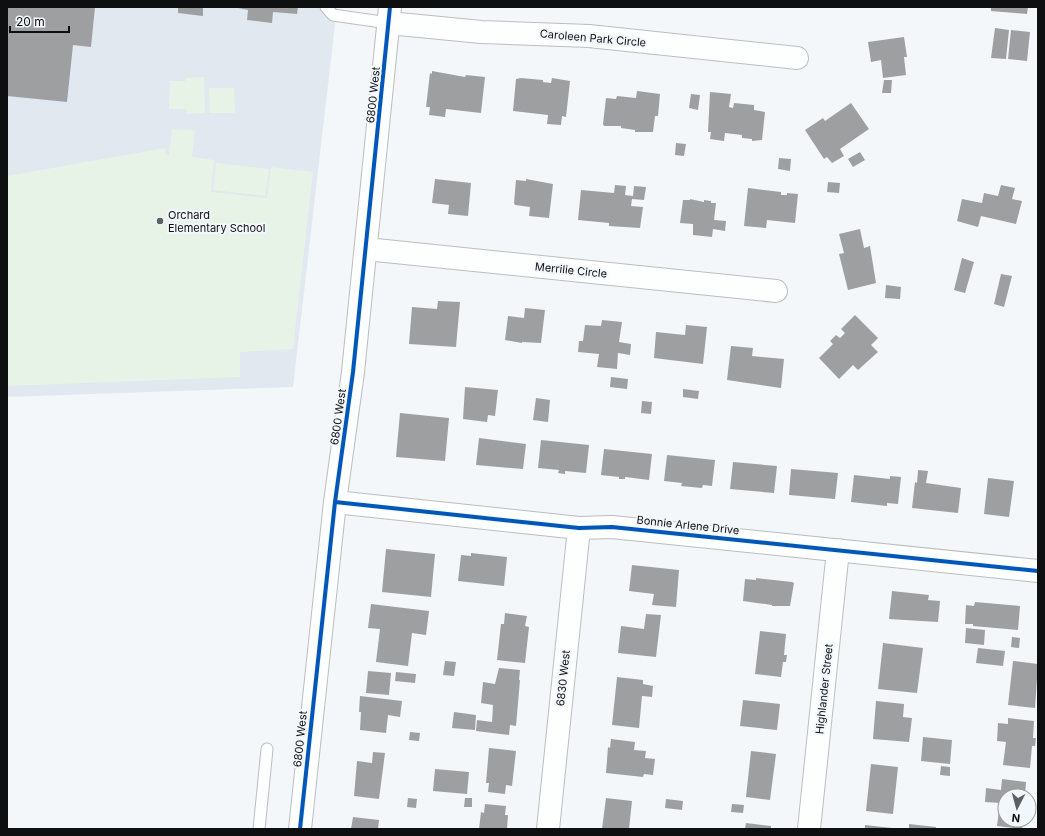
<svg xmlns="http://www.w3.org/2000/svg" width="1045" height="836" font-family="Inter,sans-serif">
<style>
.built{fill:#e1e8ef}
.green{fill:#e8f3e7}
.building{fill:#9e9fa1}
.lines{fill:none;stroke-linecap:round;stroke-linejoin:round}
.lane-casing{stroke:#bbbdc0;stroke-width:13}
.street-casing{stroke:#bbbdc0;stroke-width:24}
.lane{stroke:#fdfefe;stroke-width:11}
.street{stroke:#fdfefe;stroke-width:22}
.cycleway-casing{stroke:#f2f7fc;stroke-width:6}
.cycleway{stroke:#0057b8;stroke-width:4}
.poi-dot{fill:#5e6063;stroke:#f2f7fc;stroke-width:1.5}
.labels{text-anchor:middle;stroke-width:4;stroke-linejoin:round;paint-order:stroke}
.street-label{font-size:11px;fill:#0e0f11;stroke:#f2f7fc}
.poi-label{font-size:11px;fill:#0e0f11;stroke:#f2f7fc;text-anchor:start}
</style>
<rect width="100%" height="100%" fill="#f4f7fa"/>
<path class="built" d="M7 7H337L293 387 7 397Z"/>
<path class="green" d="M204 77 205 113 187 114V109H169L170 81H186V78Z
M209 88H234L235 113H210Z
M172 129 195 131 192 157 214 160 211 192 267 198 271 167 313 172 293 349 240 352V377L7 386V176L165 148V154L169 155Z
M216 163 269 169 265 196 213 190Z"/>
<path class="building" d="M7 7H95L91 47 73 45 67 102 7 96Z
M178 7H203V16L178 13Z
M233 7H298L297 14 273 12 272 23 247 20 248 10Z
M991 7H1028L1027 14 991 11Z
M995 28 1009 30 1006 59 991 58Z
M1011 30 1030 32 1027 61 1008 59Z
M904 37 907 57H904L906 75 883 78 881 60 871 62 868 42Z
M432 71 465 77 466 75 485 77 481 113 446 109 445 117 429 115 430 107H426L430 73 432 74Z
M521 78 543 80V82L551 83 552 78 570 81 566 117 562 116 561 125 547 124 548 115 513 111 516 79Z
M884 80H892L891 93H882Z
M637 91 660 94 658 116H655L653 132H635V130L621 128V126H604L603 124 606 98 616 99 617 96 636 98Z
M710 92 731 94 729 107 733 108 734 103 754 105V110L765 112 762 140 752 141V139L742 138V135L725 133 724 141 710 139 711 132H708Z
M691 94 700 95 698 110 689 108Z
M851 103 869 129 840 149 844 156 832 163 827 157 824 159 805 130 823 118 825 121Z
M676 143 686 144 684 156 675 155Z
M860 152 865 160 853 167 848 159Z
M779 158 791 159 790 171 778 169Z
M435 179 471 183 468 216 448 214 449 205 432 203Z
M526 179 553 184 549 218 529 216 530 207 515 205 514 203 516 180 526 181Z
M828 182 840 183 839 193 827 192Z
M615 185 626 186 625 195 633 196 634 186 646 187 644 200 632 199 631 206 643 207 640 228 609 226V223L578 220 581 190 614 193Z
M1001 185 1015 188 1012 199 1022 201 1016 224 981 216 978 227 957 221 962 199 982 203 984 193 998 196Z
M748 188 781 192V195H787V193L798 194 795 223 767 220 766 228 744 226Z
M690 199 704 202V200L711 201V203H716L714 220 726 221 725 231 713 229 712 237 693 235V224L680 223 683 200H690Z
M860 229 864 248 870 246 876 283 848 290 839 254 844 253 839 234Z
M962 258 974 262 965 293 954 290Z
M1001 274 1012 276 1004 307 994 304Z
M886 285 901 287 900 299 885 298Z
M438 301 460 302 456 347 409 344 412 307 437 309Z
M525 308 545 310 541 343 522 342V343L505 340 508 316 524 318Z
M855 315 878 338 871 345 878 352 858 370 853 365 839 379 819 358 833 344 830 341 836 335 840 338 845 333 841 329Z
M602 320 622 322 619 342 631 344 630 355 618 353 617 369 597 367 599 354 578 352 579 341H583L585 325 601 326Z
M686 325 707 327 703 364 654 358 656 332 685 335Z
M731 346 753 348 752 356 784 359 781 388 727 380Z
M611 377 628 379 627 389 610 387Z
M465 387 498 390 495 416 488 415 487 422 463 419Z
M683 389 699 391 698 399 683 397Z
M536 398 550 400 548 422 533 420Z
M642 401 652 402 651 414 641 413Z
M400 413 449 418 445 461 396 457Z
M479 438 526 444 523 469 476 465Z
M541 440 589 445 586 473 565 471V474L558 473 559 470 538 468Z
M604 449 652 454 649 480 625 477V479H619V477L601 475Z
M667 455 715 460 712 486 703 485 702 488 681 486 682 483 664 481Z
M733 462 777 466 774 493 730 489Z
M791 469 838 473 835 499 789 495Z
M918 470 928 471 926 483 961 488 958 513 912 508 915 482 917 483Z
M854 475 890 479V476L901 477 898 504 887 503V506L851 502Z
M988 478 1014 481 1009 517 984 514Z
M386 549 435 554 431 597 382 592Z
M471 553 507 557 504 586 458 581 461 555 471 556Z
M632 565 679 570 676 607 652 605 654 594 629 591Z
M756 578 792 582 794 583 790 606H772V605L743 601 745 579 756 580Z
M892 591 929 595 928 600 940 601 938 622 889 619Z
M975 602 1020 606 1018 630 973 626V624H965L966 605 974 606Z
M371 604 429 611 426 635 412 633 408 666 376 662 380 629 368 628Z
M505 613 527 616 525 626 529 627 525 663 497 660 501 624H504Z
M646 614 661 615 656 657 618 653 621 626 644 629Z
M966 628 985 630 984 645 965 643Z
M760 631 786 634 784 655H787L786 662H783L781 677 755 674Z
M1012 637 1020 638 1019 648 1011 647Z
M883 643 923 648 917 693 878 689Z
M978 648 1005 651 1003 666 976 663Z
M445 661 456 662 454 676 443 675Z
M1013 661 1038 664 1035 708 1008 705Z
M499 668 520 670 519 680H520L516 726 510 725 509 735 476 731 477 720 492 722 493 705 481 703 483 682 495 684Z
M368 671 391 673 389 695 366 693Z
M396 672 416 674 415 683 395 681Z
M617 677 643 680V684L653 686 652 697 642 696 639 728 612 725Z
M360 696 402 701 400 717 388 715 386 733 360 730 361 712H359Z
M743 700 780 704 777 730 740 726Z
M876 701 904 704 903 717 912 718 909 742 873 739Z
M454 712 476 715 475 730 452 728Z
M1008 718 1034 721 1033 738H1036L1035 746H1032L1030 768 1003 765 1006 742 997 741 998 723 1008 724Z
M410 732 420 733 419 741 409 740Z
M923 737 952 740 950 764 921 761Z
M611 739 635 742 634 750 646 751 645 758 655 759 653 775 644 774 643 777 606 773 608 747 610 748Z
M489 748 516 751 512 786 506 785 505 794 488 792 489 783H486Z
M751 751 776 754 770 800 746 797Z
M373 752 385 753 379 799 354 796 357 761 372 763Z
M871 764 898 767 893 814 866 811Z
M941 766 950 767V776L940 775Z
M435 769 469 772 467 794 433 791Z
M1002 779 1026 782 1025 796H1005V820H1023L1022 829 997 826 1000 803 985 802 986 788 1001 790Z
M408 798 417 799 416 808 407 807Z
M465 798H472V807H464Z
M606 798 632 801 629 829H602Z
M666 799 683 801 682 810 665 808Z
M485 804 506 806 505 815H508L507 829H479L481 812 484 813Z
M732 804 744 805 743 813 731 812Z
M353 817 379 820 378 829H351Z
M746 823 771 826V829H745Z
M909 824 936 827V829H909Z
M865 825 892 828 891 829H865Z"/>
<g class="lines">
<g class="lane-casing">
<path id="lane" d="M326 7 333 15 389 23
M259 829 267 749"/>
</g>
<g class="street-casing">
<path id="street" d="M389 23 481 32 589 36 797 58
M366 249 776 291
M335 502 579 528 612 527 1038 571
M300 829 335 502 353 372 390 7
M548 829 579 528
M809 829 838 550"/>
</g>
<use href="#lane" class="lane"/>
<use href="#street" class="street"/>
<g class="cycleway-casing">
<path id="cycleway" d="M335 502 579 528 612 527 1038 571
M300 829 335 502 353 372 390 7"/>
</g>
<use href="#cycleway" class="cycleway"/>
</g>
<circle class="poi-dot" cx="160" cy="221" r="4"/>
<g class="labels">
<g class="street-label">
<text transform="translate(593 38) rotate(5)" y="4">Caroleen Park Circle</text>
<text transform="translate(373 95) rotate(-84)" y="4">6800 West</text>
<text transform="translate(571 270) rotate(6)" y="4">Merrilie Circle</text>
<text transform="translate(338 417) rotate(-82)" y="4">6800 West</text>
<text transform="translate(688 525) rotate(6)" y="4">Bonnie Arlene Drive</text>
<text transform="translate(563 678) rotate(-84)" y="4">6830 West</text>
<text transform="translate(824 689) rotate(-84)" y="4">Highlander Street</text>
<text transform="translate(300 739) rotate(-84)" y="4">6800 West</text>
</g>
<g class="poi-label">
<text x="168" y="219">Orchard<tspan x="168" dy="13">Elementary School</tspan></text>
</g>
</g>
<rect width="1045" height="836" fill="none" stroke="#0e0f11" stroke-width="16"/>
<g transform="translate(1017 808) rotate(186)"><circle r="19" fill="#f2f7fc" stroke="#979a9e"/>
<path d="M0-3L7 15L0 10L-7 15Z" fill="#5e6063"/>
<text y="-6" font-size="11" font-weight="bold" text-anchor="middle" fill="#0e0f11">N</text>
</g>
<path d="M10 26v6h59v-6" fill="none" stroke="#0e0f11" stroke-width="2"/>
<text x="16" y="26" font-size="12" fill="#0e0f11" stroke="#f2f7fc" stroke-width="3" paint-order="stroke">20 m</text>
</svg>
